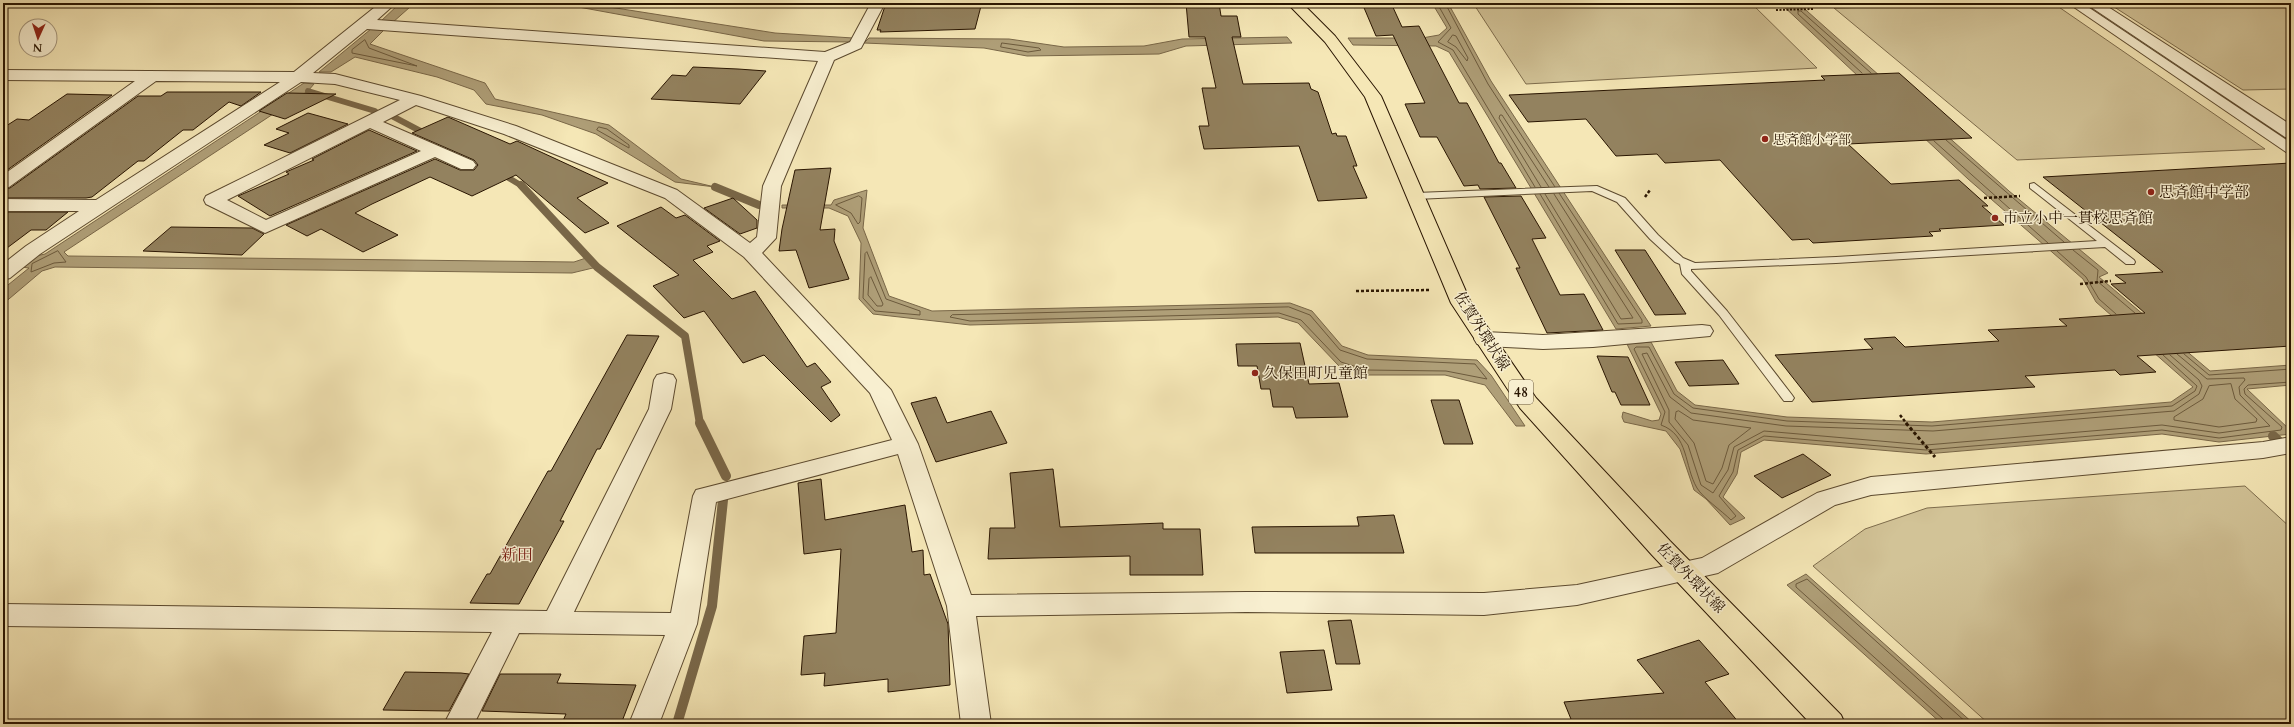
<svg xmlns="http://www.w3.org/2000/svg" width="2294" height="727" font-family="Cardo,'Noto Serif JP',serif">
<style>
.green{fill:#d2c397;stroke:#7d6c4c}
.water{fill:#af9f78;stroke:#796748}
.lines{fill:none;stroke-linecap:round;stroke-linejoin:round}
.shore{stroke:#6c5a3c;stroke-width:1}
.stream-far2{stroke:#796748;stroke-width:6}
.stream-far1{stroke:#796748;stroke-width:8}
.stream{stroke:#796748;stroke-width:10}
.building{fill:#93825f;stroke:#281400}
.service-casing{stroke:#5b492e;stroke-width:2}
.pedestrian-casing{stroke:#5b492e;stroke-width:2}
.minor-casing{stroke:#5b492e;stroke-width:2}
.primary-casing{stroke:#281400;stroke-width:2}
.path-far2{stroke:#281400;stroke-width:2;stroke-dasharray:2 1.5;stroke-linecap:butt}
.path-far1{stroke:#281400;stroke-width:2.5;stroke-dasharray:3 2;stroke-linecap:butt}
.path{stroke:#281400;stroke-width:3;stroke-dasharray:3.5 2.5;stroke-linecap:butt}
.service{fill:#f8efd0;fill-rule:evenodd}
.pedestrian{fill:#f8efd0;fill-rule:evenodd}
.minor{fill:#f8efd0;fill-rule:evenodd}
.primary{fill:#f5e7b6;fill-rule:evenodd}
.poi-dot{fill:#8f2418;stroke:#f8efd0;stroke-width:1.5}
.labels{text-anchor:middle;stroke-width:3;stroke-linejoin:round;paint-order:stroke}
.far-poi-label{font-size:13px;fill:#281400;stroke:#f8efd0;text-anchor:start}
.shield{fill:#f8efd0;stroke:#66563e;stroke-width:1}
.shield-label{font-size:14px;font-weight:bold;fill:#281400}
.poi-label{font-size:15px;fill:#281400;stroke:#f8efd0;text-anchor:start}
.street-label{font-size:15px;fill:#281400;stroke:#f8efd0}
.neighbourhood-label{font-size:16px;fill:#7a1f14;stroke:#f8efd0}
</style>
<rect width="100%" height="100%" fill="#f5e7b6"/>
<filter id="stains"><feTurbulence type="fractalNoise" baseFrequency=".005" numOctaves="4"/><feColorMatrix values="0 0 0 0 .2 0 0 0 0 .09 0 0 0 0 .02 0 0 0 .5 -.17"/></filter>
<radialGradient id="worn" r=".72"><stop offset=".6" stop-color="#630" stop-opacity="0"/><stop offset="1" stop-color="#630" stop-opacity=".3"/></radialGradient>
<path class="green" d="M1473 3H1751L1817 68 1526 84Z
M2053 3 2265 149 2017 160 1834 8Z
M2108 3H2291V89L2243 90Z
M2245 486 2291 528V724H1989L1813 566 1865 529 1927 508Z"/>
<path class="water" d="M400 3H584L775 33 853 38 851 42 764 41 573 6 420 4 410 7 392 23 380 22Z
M1432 3H1448L1491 81 1651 326 1616 329 1449 52 1436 46 1353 45 1348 38H1422L1439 35 1447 28Z
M1780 3H1798L2009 191 2108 273 2099 277 2210 371 2291 365V385L2247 389 2291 431V434L2219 442 2162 434 1926 454 1764 440 1741 452 1737 474 1723 497 1745 518 1730 525 1706 499 1694 490 1680 449 1666 431 1624 422 1622 417 1623 412 1652 421 1659 420 1661 414 1627 344 1651 342 1677 391 1695 405 1787 417 1932 422 2171 402 2193 387 2096 302 2083 279 1968 179Z
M371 29 384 30 370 44 485 83 495 99 609 125 681 179 715 187 675 182 596 134 542 115 486 104 474 90 437 77 355 57 331 72H319Z
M1287 37 1292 43 1186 46 1159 54 1027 56 984 48 864 43 869 38 1009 39 1064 47 1144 46 1182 39Z
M304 83 314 84 308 91 64 252 68 256 574 262 589 257 597 267 572 273 55 267 42 271 3 304V289L29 268 21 267 36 256 45 254Z
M867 190 863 228 889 296 932 311 1290 303 1312 311 1342 346 1368 355 1477 360 1491 375 1525 426H1516L1485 385 1445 375H1366L1339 366 1298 323 1278 317 970 325 873 314 859 299 861 243 848 216 829 208H782V205H831L834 200Z
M1806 574 1974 724H1942L1787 585Z"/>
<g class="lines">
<path class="shore" d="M1437 3 1451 28 1438 42 1453 50 1535 187
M1445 3 1488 84 1555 187
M1453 35 1456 36 1468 58 1467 61 1456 47 1448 42Z
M365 40 369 48 417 66 352 53V50Z
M1002 43 1039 48 1041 50 1028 52 1001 47Z
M1862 73 1798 14V11H1801L1871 73
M599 127 607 129 629 145V148L597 130Z
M1946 140 2064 242
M1934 141 2048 243
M1541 187 1499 118 1500 115H1502L1549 187
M1540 194 1618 324 1642 323V320L1559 193
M1545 194 1621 319 1633 318 1554 194
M859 196 862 198 860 222 858 224 851 213 836 205Z
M2073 250 2098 270 2097 281 2135 313
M58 251 66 262 54 263 31 272 32 264Z
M2057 251 2086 277 2099 299 2116 314
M867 252 886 299 920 311V315L875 311 863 298 865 254Z
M871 277 883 304 882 306H877L868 295 869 279Z
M1289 307 1310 315 1340 350 1367 359 1475 364 1487 379 1446 371 1366 370 1341 362 1301 320 1279 313 970 321 950 317 952 315Z
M2184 354 2209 375 2291 369
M2163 355 2197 386 2195 391 2172 406 1932 426 1787 421 1693 408 1674 394 1649 347H1636L1634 349 1665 412 1661 425C1689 435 1684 466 1697 488 1703 498 1722 511 1731 520L1736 516 1719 496 1733 472 1738 450 1764 436 1926 450 2162 430 2219 438 2281 430 2282 427 2245 394 2244 389 2248 385 2291 382
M2170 355 2199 380 2202 386 2199 394 2174 411 1933 431 1786 426 1691 413 1670 397 1647 353 1642 354 1669 410V422L1688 445 1701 485 1713 493 1728 470 1734 447 1764 431 1926 445 2162 425 2219 433 2270 426 2240 395 2239 387 2245 380 2244 378 2207 379 2177 354
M2231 384 2235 399 2257 419 2256 422 2219 427 2174 420V417L2203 399 2209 386Z
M1679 411 1693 420 1751 428 1729 445 1722 468 1713 484 1706 481 1694 443 1675 419 1676 412Z
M1944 724 1943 719 1796 587V584L1807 579 1968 724"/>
<path class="stream-far2" d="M2185 72 2291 141
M308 91 375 111
M392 116 428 135
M502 174 522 186"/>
<path class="stream-far1" d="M521 185 597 267 685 336 700 424
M715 187 759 205"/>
<path class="stream" d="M700 423 726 476
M2273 436 2291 453
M677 724 712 606 723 500"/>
</g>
<path class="building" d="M886 3H949V6H981L975 29 880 32 881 30H877Z
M1186 3H1219L1221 16H1237L1241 37H1232L1243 84 1309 83 1311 89 1318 92 1332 134 1336 133 1337 136H1346L1357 166H1353L1367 198 1318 201 1299 146 1204 149 1199 126H1209L1202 88H1216L1205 37H1189Z
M1362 3H1391L1402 27 1419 26 1459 103H1467L1499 163H1501L1516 188 1480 189 1478 185 1464 186 1437 137H1420L1405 104 1425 103 1393 35 1376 36Z
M693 67 738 69 766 71 740 104 651 99 672 75 686 76Z
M1899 73 1972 138 1848 144 1891 184 1959 180 1988 206H1982L2004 225 1939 229 1941 231 1929 232 1933 236 1813 243 1809 239 1792 240 1720 160 1665 163 1657 154 1616 156 1586 119 1528 122 1509 95 1825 80 1821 76Z
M167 92H261L241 106 229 102 193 130H183L144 161H138L92 197 86 198H3V189L10 188 138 96H161Z
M287 93 336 94 285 119 259 111Z
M67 94 112 95 3 173V128L17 119 29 120Z
M308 113 348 124 290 153 264 145 289 133 276 129Z
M448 117 510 144 517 141 608 183 577 198 609 223 585 233 516 175 472 196 430 177 372 204 355 213 398 235 363 252 321 229 307 236 286 225 435 159 460 170H474L478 165 474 160 412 133Z
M369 130 417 151 270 216 238 196 289 174 286 172 314 160 312 159Z
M2291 163V346L2137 356 2156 372 2120 375 2115 370 2025 376 2035 387 1812 402 1775 355 1873 349 1864 339 1895 337 1905 347 1999 341 1988 330 2067 326 2059 319 2145 313 2111 284 2126 283 2115 275 2163 272 2043 177Z
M831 168 820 230 835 229 834 241 849 279 809 288 796 250 779 251 782 229 795 170Z
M1521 196 1546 238 1532 239 1560 295 1584 294 1603 330 1547 333 1516 268H1520L1484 197Z
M733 198 757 220V228L740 234 704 208Z
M661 207 676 218 685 215 720 241 707 246 713 252 693 260 732 299 755 291 807 367 815 363 831 382 821 387 840 415 831 422 764 355 743 363 704 311 684 318 653 286 679 275 617 226Z
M3 212H68L46 230H31L3 251Z
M171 227 252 228 264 234 242 255 143 251Z
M1615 250H1645L1686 314 1655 315Z
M627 335 659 336 600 449H597L560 521H564L519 604 470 603 487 574H490L548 471H551Z
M1300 343 1309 384 1339 383 1348 417 1296 418 1293 407H1273L1270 389H1261L1257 366H1238L1236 344Z
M1597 356 1628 357 1650 405H1621L1615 392H1612Z
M1723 360 1739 384 1689 386 1675 362Z
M936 397 947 423 991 411 1007 443 936 462 911 403Z
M1431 400H1459L1473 444H1444Z
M1803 454 1831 475 1782 498 1754 476Z
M1053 469 1060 527 1163 523V529H1200L1203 575H1130V556L988 559 990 528H1015L1010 473Z
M821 479 825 520 905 505 912 552 923 550 924 575 930 574 948 624 950 685 888 692V679L824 686 825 673 801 675 804 636 836 633 841 549 804 554 798 483Z
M1394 515 1404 553H1255L1252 527 1359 526 1357 517Z
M1351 620 1360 664H1336L1328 621Z
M1699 640 1729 674 1705 682 1740 724H1573L1564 702 1664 693 1637 660Z
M1324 650 1332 690 1287 693 1280 652Z
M405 672 461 673 469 674 449 711 383 710Z
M500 674H561L557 683 636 685 621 724 562 723 566 714 482 711Z"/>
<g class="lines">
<g class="service-casing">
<path id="service" d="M2034 183 2134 260 2135 262 2134 264H2126L2105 247 1836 263 1691 269V271L1727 311 1792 395 1794 398 1792 401H1784L1719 315 1682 274 1680 264 1675 262 1650 239 1617 202 1592 191 1416 199 1411 196 1416 193 1597 186 1625 198 1658 235 1683 258 1695 263 1836 257 2097 241 2030 188V184Z"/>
</g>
<g class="pedestrian-casing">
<path id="pedestrian" d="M2068 3H2082L2291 143V153L2286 152Z"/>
</g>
<g class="minor-casing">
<path id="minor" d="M380 3H396L377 20 825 52 850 42 871 3H885L861 48 834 60 781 186 776 238 762 253 891 390 918 444 971 595 1246 592 1484 593 1577 585 1702 558 1817 493 1871 477 2263 442 2291 437V453L2263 458 1871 495 1835 505 1718 573 1577 605 1484 615 1246 612 976 616 991 724H961L947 606 898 454 716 502 697 624 659 724H629L665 635 519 633 474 724H444L492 632 3 626V604L547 611 649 409 654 380 657 375 665 373 673 375 676 380 671 409 574 612 671 613 693 496 696 490 892 440 870 393 744 257 665 198 504 134 416 105 383 122 473 161 476 165 473 169H461L435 157 265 233 206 204 204 200 206 196 400 100 335 84 301 82 40 254 10 278 3 280V264L26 246 79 211H3V199L96 200 280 82 156 81 9 187 3 188V175L135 81 3 80V70L294 72ZM367 29 818 61 763 186 757 237 750 243 677 190 516 126 421 96 335 74 313 73ZM370 128 421 151 266 220 227 200Z
M2085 3H2102L2291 125V138L2285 137Z
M1702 325 1710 326 1713 331 1710 336 1593 347 1543 349 1485 346 1477 344 1474 339 1477 334 1485 332 1543 335Z"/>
</g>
<g class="primary-casing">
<path id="primary" d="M1287 3H1302L1335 36 1381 96 1471 303 1536 398 1670 541 1841 715 1845 724H1811L1652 555 1520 408 1451 303 1365 97 1325 42Z"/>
</g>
<path class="path-far2" d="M1776 10 1813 9"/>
<path class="path-far1" d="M1645 197 1650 190
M1984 198 2020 196
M2080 284 2111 281
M1356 291 1431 290
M1900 415 1907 424"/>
<path class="path" d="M1906 423 1935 457"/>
<use href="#service" class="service"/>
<use href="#pedestrian" class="pedestrian"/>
<use href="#minor" class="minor"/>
<use href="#primary" class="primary"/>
</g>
<g class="poi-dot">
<circle cx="1765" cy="139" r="4"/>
<circle cx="2151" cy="192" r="4"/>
<circle cx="1995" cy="218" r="4"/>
<circle cx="1255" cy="373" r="4"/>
</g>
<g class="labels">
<g class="far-poi-label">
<text x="1773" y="144">思斉館小学部</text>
</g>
<rect class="shield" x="1509" y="380" width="24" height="24" rx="3"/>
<g class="shield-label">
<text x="1521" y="397">48</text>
</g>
<g class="poi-label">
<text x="2159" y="197">思斉館中学部</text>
<text x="2003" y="223">市立小中一貫校思斉館</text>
<text x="1263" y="378">久保田町児童館</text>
</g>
<g class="street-label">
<text transform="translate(1482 331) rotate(58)" y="5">佐賀外環状線</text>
<text transform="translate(1691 578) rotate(46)" y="5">佐賀外環状線</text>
</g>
<g class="neighbourhood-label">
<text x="517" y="560">新田</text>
</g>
</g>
<rect width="2294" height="727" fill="none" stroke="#f5e7b6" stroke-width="16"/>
<rect x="4" y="4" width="2286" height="719" fill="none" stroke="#281400" stroke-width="2"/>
<rect x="8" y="8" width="2278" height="711" fill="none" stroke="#281400"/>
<g transform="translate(38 38) rotate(183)"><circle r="19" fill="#f8efd0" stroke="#a5977d"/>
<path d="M0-3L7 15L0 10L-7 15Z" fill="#8f2418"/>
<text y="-6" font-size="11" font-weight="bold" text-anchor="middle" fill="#281400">N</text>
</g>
<rect width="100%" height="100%" filter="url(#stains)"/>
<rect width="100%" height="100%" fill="url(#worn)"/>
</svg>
